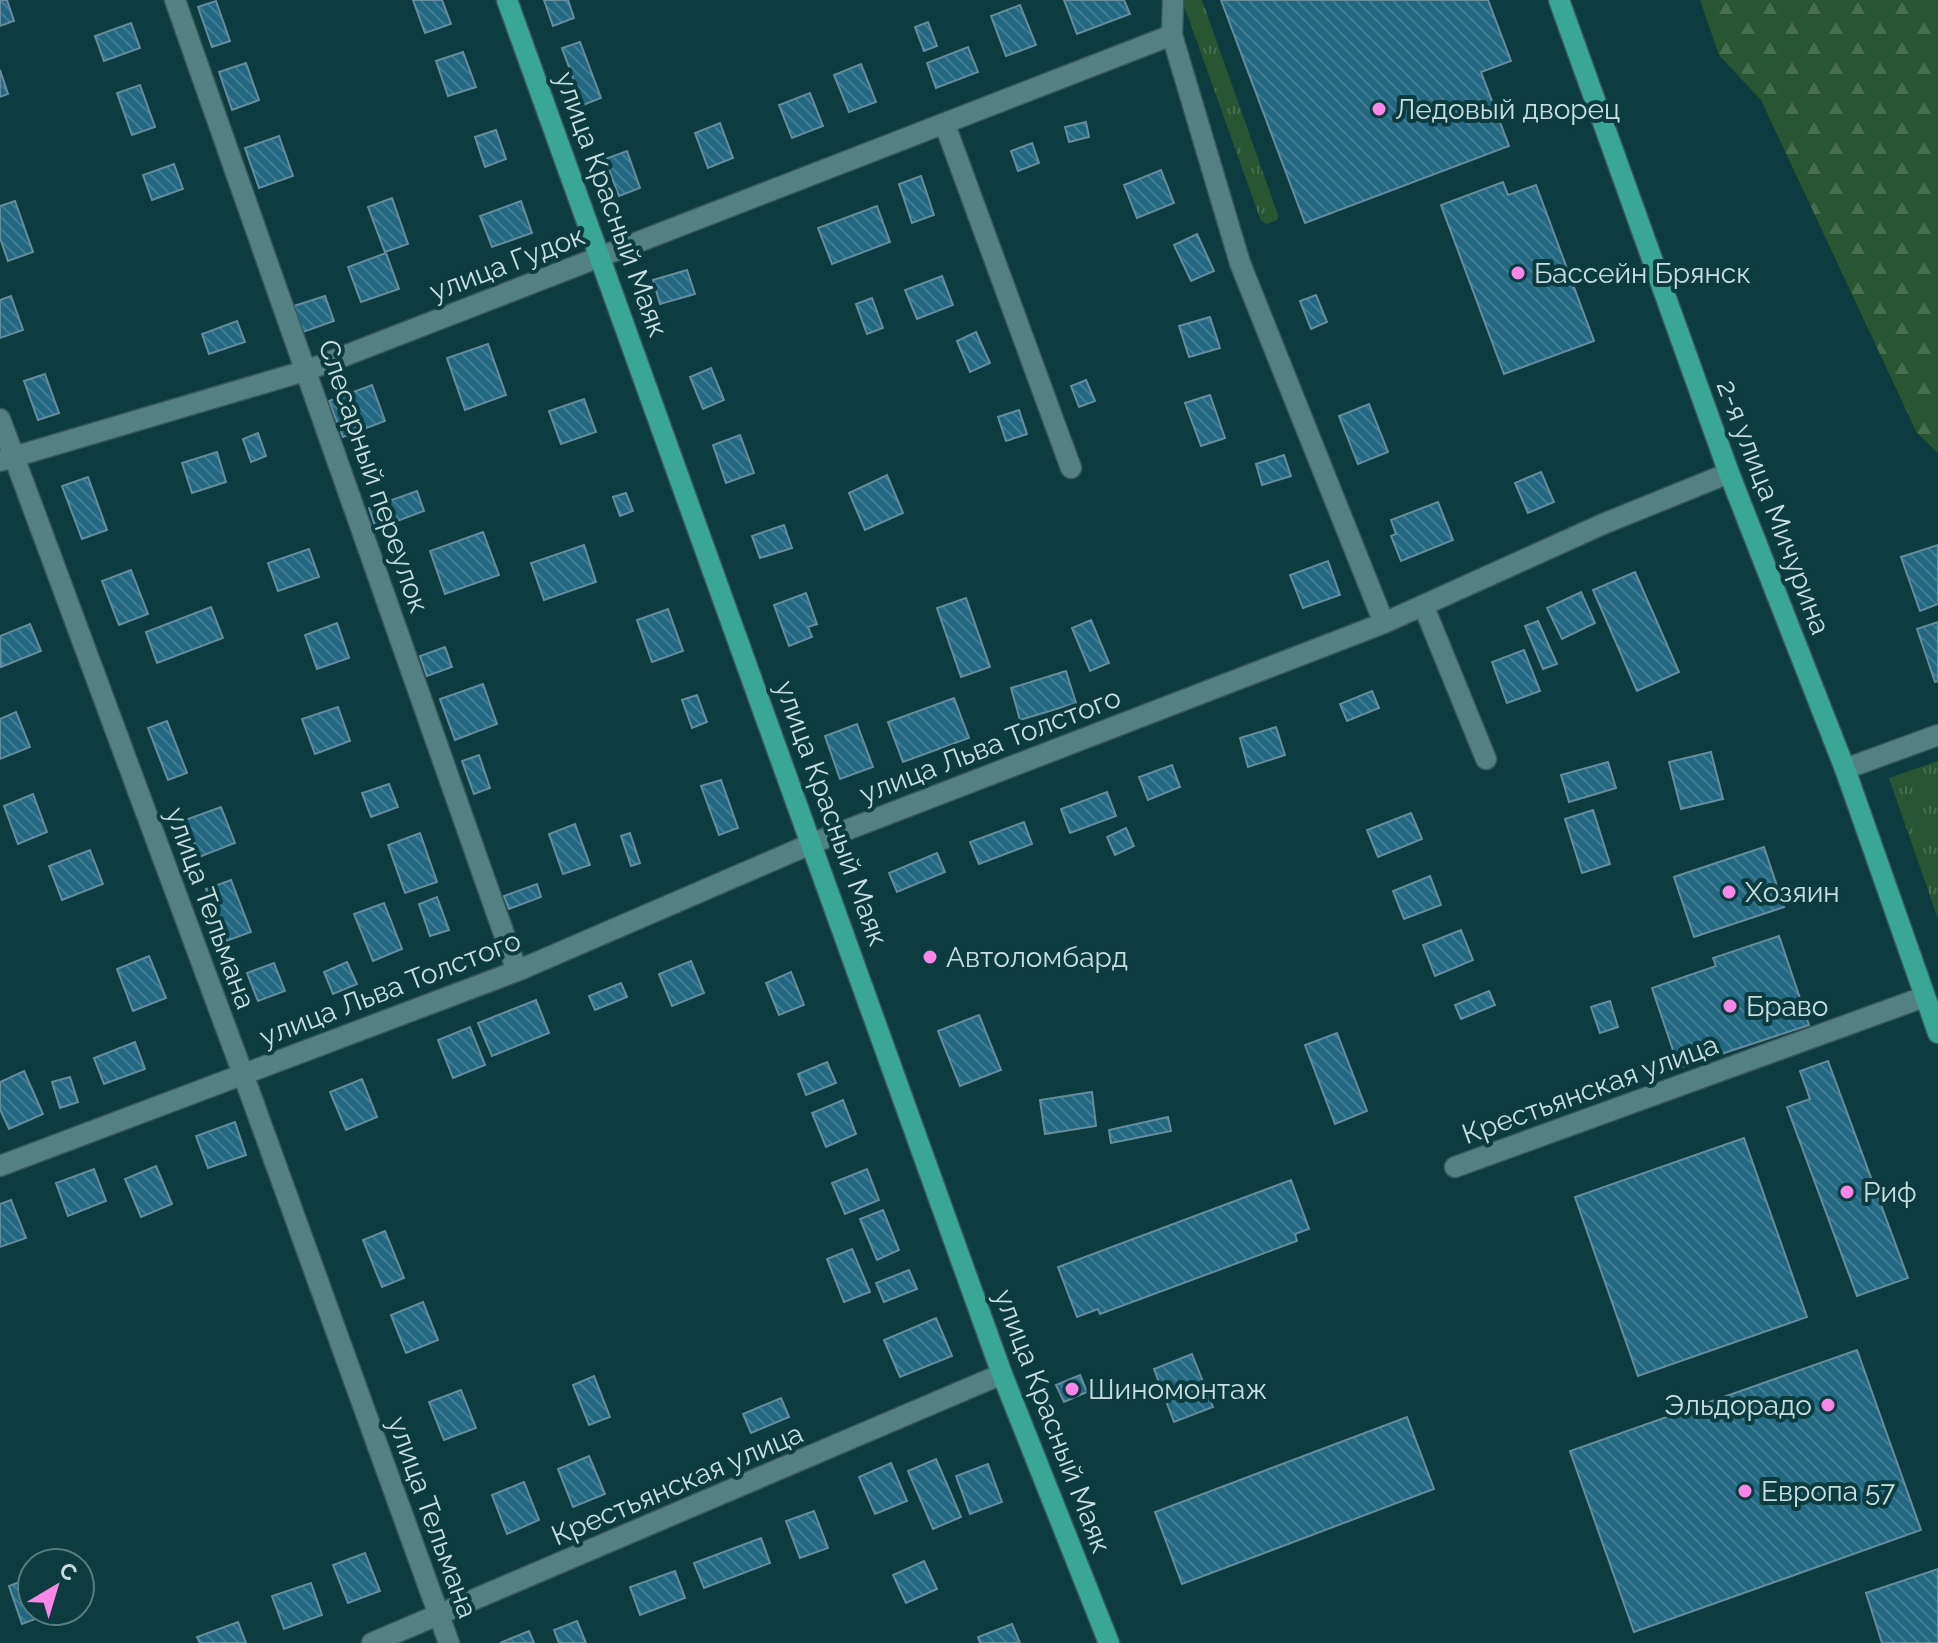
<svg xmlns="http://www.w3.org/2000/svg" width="1938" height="1643" font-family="Raleway,sans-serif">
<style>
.grass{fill:url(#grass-tufts)}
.forest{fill:url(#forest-firs)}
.building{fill:url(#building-back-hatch);stroke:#668c9d;stroke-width:2}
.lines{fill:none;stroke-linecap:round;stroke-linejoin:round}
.minor-casing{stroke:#385759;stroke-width:23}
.major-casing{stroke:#385759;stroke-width:23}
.minor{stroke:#538083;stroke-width:20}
.major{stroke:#3aa695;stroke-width:20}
.poi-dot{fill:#f987e8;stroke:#0c3c3f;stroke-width:3}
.labels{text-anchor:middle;stroke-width:8;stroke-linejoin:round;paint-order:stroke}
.poi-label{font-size:28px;fill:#c8dfe0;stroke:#0c3c3f;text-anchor:start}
.street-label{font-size:28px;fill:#c8dfe0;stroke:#0c3c3f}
</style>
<defs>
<pattern id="grass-tufts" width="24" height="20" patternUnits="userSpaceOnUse" patternTransform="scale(2)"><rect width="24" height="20" fill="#285632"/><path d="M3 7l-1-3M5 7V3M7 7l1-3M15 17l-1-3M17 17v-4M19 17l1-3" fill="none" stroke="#466e4f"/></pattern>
<pattern id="forest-firs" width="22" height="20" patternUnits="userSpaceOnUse" patternTransform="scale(2)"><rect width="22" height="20" fill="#285632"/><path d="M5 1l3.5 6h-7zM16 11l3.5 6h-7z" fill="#466e4f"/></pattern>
<pattern id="building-back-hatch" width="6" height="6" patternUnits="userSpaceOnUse" patternTransform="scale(2)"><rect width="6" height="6" fill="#236781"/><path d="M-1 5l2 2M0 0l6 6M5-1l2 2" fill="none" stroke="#417c93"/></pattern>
</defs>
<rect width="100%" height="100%" fill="#0c3c3f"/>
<path class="grass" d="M1182 0H1202L1278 215 1277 220 1267 224 1261 221Z
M1938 761V919L1889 778Z"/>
<path class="forest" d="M1700 0H1938V453L1917 433 1761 100 1719 55Z"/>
<path class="building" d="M0 0H7L14 21 0 26Z
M413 0H442L451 24 425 33Z
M544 0H568L574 18 553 26Z
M1064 0H1124L1130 14 1077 34Z
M1221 0H1488L1511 61 1481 72 1509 146 1305 223Z
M216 1 230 41 212 47 198 7Z
M1020 5 1036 45 1006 56 991 16Z
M928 22 937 46 924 51 915 27Z
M131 23 140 48 104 61 95 36Z
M580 42 601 98 583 105 562 48Z
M968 47 978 72 936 88 927 63Z
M463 52 476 87 448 96 436 61Z
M246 63 259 100 232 110 219 72Z
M861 64 876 102 849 112 834 75Z
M0 70 8 94 0 97Z
M140 85 155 127 132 135 117 93Z
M810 93 823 126 792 138 779 105Z
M1086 122 1089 137 1069 142 1065 127Z
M720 123 733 158 708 168 695 133Z
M496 130 506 159 485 167 475 137Z
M279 136 293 176 259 188 245 148Z
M1032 143 1039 163 1018 171 1011 151Z
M627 151 640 188 619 196 605 159Z
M174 164 183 189 152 200 143 175Z
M1161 170 1174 203 1137 218 1124 185Z
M921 176 934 215 912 223 899 184Z
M1503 182 1508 195 1536 185 1594 341 1504 374 1441 205Z
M392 198 408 244 385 252 368 207Z
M15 201 33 252 8 261 0 238V206Z
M521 201 532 233 492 247 480 216Z
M877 206 890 242 832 264 818 228Z
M1197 234 1214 271 1191 281 1174 245Z
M386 253 399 289 361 302 348 267Z
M687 270 695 294 660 304 653 280Z
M942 276 953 305 917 319 905 290Z
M1316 295 1327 322 1311 329 1300 301Z
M11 296 23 330 0 338V300Z
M325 296 334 321 303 332 294 306Z
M872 298 883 328 867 334 856 304Z
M1210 317 1220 348 1189 357 1179 326Z
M237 321 245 342 209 354 202 334Z
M976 332 990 363 970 372 957 341Z
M488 344 506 395 465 410 447 358Z
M711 368 724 400 703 409 690 377Z
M45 374 59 413 38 420 24 381Z
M1086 380 1095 401 1079 407 1071 386Z
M372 385 385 421 343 437 329 401Z
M1210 395 1225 438 1201 446 1185 403Z
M584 399 596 432 561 444 549 411Z
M1369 404 1388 452 1358 464 1339 416Z
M1019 410 1027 434 1006 441 998 417Z
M258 433 266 456 251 462 243 439Z
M740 435 754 473 726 483 713 445Z
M217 452 226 482 192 493 182 463Z
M1284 455 1291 476 1262 485 1256 464Z
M1541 472 1554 502 1528 513 1515 483Z
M887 475 903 513 865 530 849 493Z
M88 477 107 530 82 539 62 486Z
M417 491 424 511 376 529 369 508Z
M626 493 633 511 620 516 613 497Z
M1438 502 1453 540 1401 561 1391 536 1396 534 1391 520Z
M784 525 792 548 760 558 752 536Z
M483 532 499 575 445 594 430 551Z
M584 545 596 582 544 600 531 563Z
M1938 545V604L1920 611 1901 557Z
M309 549 319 577 278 591 268 563Z
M1328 561 1340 595 1303 608 1290 575Z
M131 570 148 614 119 625 102 581Z
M1635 572 1679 672 1637 691 1593 590Z
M1581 592 1595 623 1562 639 1547 608Z
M806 593 817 624 808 627 812 637 789 646 774 605Z
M966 598 990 667 961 677 937 608Z
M211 607 223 638 157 663 146 632Z
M668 609 683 651 652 662 637 620Z
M1091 620 1109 663 1090 671 1072 628Z
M1538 621 1557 664 1543 669 1525 626Z
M1938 622V681L1935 682 1917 629Z
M337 623 349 658 317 669 305 635Z
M30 624 41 651 1 667 0 636Z
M445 647 452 667 427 676 420 656Z
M1524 650 1540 691 1507 703 1492 662Z
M1066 671 1076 703 1020 720 1011 688Z
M483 684 497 724 455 740 440 699Z
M1372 691 1379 708 1347 721 1340 704Z
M697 695 707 722 692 728 682 700Z
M954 698 969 738 903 762 888 722Z
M338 707 350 741 315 754 302 719Z
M16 712 30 747 0 759V719Z
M167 721 187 773 168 780 148 728Z
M857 724 873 767 840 779 825 736Z
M1276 727 1285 755 1248 767 1240 738Z
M1711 752 1723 799 1681 809 1669 762Z
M479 755 490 788 474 794 462 761Z
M1608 762 1616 788 1569 802 1561 775Z
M1172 765 1180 787 1148 800 1139 777Z
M721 780 738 828 719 835 701 786Z
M389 784 398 807 371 817 362 793Z
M1107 792 1116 816 1070 833 1061 809Z
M33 794 47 832 18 844 4 806Z
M221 807 235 843 199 857 185 820Z
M1593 810 1610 864 1582 873 1565 819Z
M1411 813 1422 839 1378 857 1367 830Z
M1024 822 1032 844 979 864 970 842Z
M575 824 590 865 563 874 549 834Z
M1126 828 1134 846 1115 855 1107 837Z
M420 833 437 882 405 893 388 845Z
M630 833 640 863 631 866 621 836Z
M1764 847 1784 907 1694 937 1674 877Z
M90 850 103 884 62 900 49 866Z
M937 853 945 872 897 892 889 873Z
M1430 876 1441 905 1404 919 1393 891Z
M231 880 251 932 226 941 206 889Z
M537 884 541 897 509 909 504 896Z
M437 897 449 930 430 936 419 904Z
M384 903 402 949 373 961 354 914Z
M1461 930 1473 960 1435 976 1423 945Z
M1779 936 1809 1025 1679 1068 1652 988 1716 966 1713 958Z
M149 956 166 998 133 1011 117 969Z
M691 961 704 993 672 1006 659 974Z
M347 962 357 984 333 994 324 972Z
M274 963 285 991 258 1001 247 973Z
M791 972 804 1005 779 1015 766 983Z
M621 983 627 997 595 1010 589 996Z
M1489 991 1495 1005 1461 1019 1455 1005Z
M536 1000 549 1033 492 1056 478 1023Z
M1610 1001 1618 1027 1600 1033 1591 1007Z
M979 1015 1001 1070 960 1086 938 1031Z
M470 1027 485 1065 453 1078 438 1040Z
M1337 1033 1367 1111 1335 1124 1305 1045Z
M135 1042 145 1069 104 1084 94 1058Z
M1828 1061 1908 1278 1857 1296 1787 1107 1810 1099 1800 1071Z
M827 1062 836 1083 806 1095 798 1074Z
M24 1071 43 1114 9 1129 0 1109V1082Z
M70 1077 78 1102 60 1108 52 1082Z
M362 1079 377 1117 346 1130 330 1092Z
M1092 1092 1096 1126 1045 1134 1040 1100Z
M843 1100 856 1134 826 1147 812 1113Z
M1168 1117 1171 1131 1111 1143 1109 1130Z
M235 1122 246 1155 208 1168 196 1136Z
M1744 1138 1807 1317 1638 1376 1575 1197Z
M156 1166 172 1204 141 1217 125 1179Z
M94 1169 106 1201 68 1216 56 1183Z
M867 1169 879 1200 845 1214 832 1183Z
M1291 1180 1309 1229 1295 1234 1297 1241 1100 1314 1098 1309 1077 1317 1058 1267Z
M11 1200 26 1238 0 1247V1204Z
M883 1210 899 1250 877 1260 860 1219Z
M385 1231 404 1278 382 1287 363 1240Z
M852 1249 870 1292 844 1302 827 1259Z
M909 1270 917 1289 884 1302 876 1283Z
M423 1302 438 1340 406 1353 391 1315Z
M936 1318 952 1356 900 1377 884 1340Z
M1857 1350 1921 1530 1634 1632 1570 1451Z
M1192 1354 1213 1407 1174 1422 1154 1369Z
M1080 1375 1087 1392 1064 1402 1056 1385Z
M594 1376 610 1417 589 1425 573 1385Z
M461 1390 476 1428 444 1440 429 1402Z
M781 1398 789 1417 751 1433 743 1414Z
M1407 1417 1434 1489 1182 1584 1155 1512Z
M589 1456 605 1494 573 1507 558 1469Z
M936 1459 961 1517 933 1529 908 1471Z
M891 1463 907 1501 875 1514 859 1477Z
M988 1464 1002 1502 970 1514 956 1476Z
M524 1482 539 1520 507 1534 492 1495Z
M814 1511 828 1548 800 1558 786 1521Z
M761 1538 770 1563 704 1588 694 1563Z
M365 1553 380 1591 348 1603 333 1565Z
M924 1561 937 1589 906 1603 893 1575Z
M1938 1569V1643H1882L1866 1593Z
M675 1571 685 1598 640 1615 630 1587Z
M32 1577V1611L54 1612 22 1624 9 1586Z
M311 1583 322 1615 284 1629 272 1596Z
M577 1621 586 1643H559L554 1630Z
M238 1622 246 1643H200L197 1637Z
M1012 1624 1020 1643H980L978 1637Z
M529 1631 534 1643H500Z"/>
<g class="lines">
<g class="minor-casing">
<path id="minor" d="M175 0 517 971
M1172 35 1240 263 1384 623
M945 125 1071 468
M0 419 243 1074 449 1643
M0 461 308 370 1172 35 1173 0
M1424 607 1486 759
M1845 769 1938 735
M0 1166 517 971 813 843 1384 623 1603 524 1729 473
M1455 1167 1924 997
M372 1643 1002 1374"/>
</g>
<g class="major-casing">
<path id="major" d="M507 0 1002 1374 1109 1643
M1559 0 1729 473 1845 769 1938 1033"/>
</g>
<use href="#minor" class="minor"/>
<use href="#major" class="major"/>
</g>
<g class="poi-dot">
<circle cx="1379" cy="109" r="8"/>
<circle cx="1518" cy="273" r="8"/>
<circle cx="1729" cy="892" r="8"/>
<circle cx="930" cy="957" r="8"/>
<circle cx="1730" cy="1006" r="8"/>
<circle cx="1847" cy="1192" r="8"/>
<circle cx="1072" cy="1389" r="8"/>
<circle cx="1828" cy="1405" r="8"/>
<circle cx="1745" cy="1491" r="8"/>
</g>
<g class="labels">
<g class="poi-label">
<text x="1395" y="119">Ледовый дворец</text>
<text x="1534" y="283">Бассейн Брянск</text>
<text x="1745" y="902">Хозяин</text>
<text x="946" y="967">Автоломбард</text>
<text x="1746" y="1016">Браво</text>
<text x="1863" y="1202">Риф</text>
<text x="1088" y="1399">Шиномонтаж</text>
<text x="1812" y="1415" text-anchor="end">Эльдорадо</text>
<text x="1761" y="1501">Европа 57</text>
</g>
<g class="street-label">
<text transform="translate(612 204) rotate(70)" y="10">улица Красный Маяк</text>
<text transform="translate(507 263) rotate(-21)" y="10">улица Гудок</text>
<text transform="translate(374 476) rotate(71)" y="10">Слесарный переулок</text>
<text transform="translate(1774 507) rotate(69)" y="10">2-я улица Мичурина</text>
<text transform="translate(990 745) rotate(-21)" y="10">улица Льва Толстого</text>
<text transform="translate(832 813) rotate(70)" y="10">улица Красный Маяк</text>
<text transform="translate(211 908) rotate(70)" y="10">улица Тельмана</text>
<text transform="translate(390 988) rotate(-21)" y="10">улица Льва Толстого</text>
<text transform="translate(1590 1089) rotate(-20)" y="10">Крестьянская улица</text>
<text transform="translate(1053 1421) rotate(69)" y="10">улица Красный Маяк</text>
<text transform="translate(677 1484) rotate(-23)" y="10">Крестьянская улица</text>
<text transform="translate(433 1517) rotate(70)" y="10">улица Тельмана</text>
</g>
</g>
<g transform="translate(56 1587) rotate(38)"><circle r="38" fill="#0c3c3f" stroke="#577d7f" stroke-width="2"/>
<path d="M0-6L14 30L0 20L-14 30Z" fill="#f987e8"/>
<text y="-12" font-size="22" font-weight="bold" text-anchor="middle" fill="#c8dfe0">С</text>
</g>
</svg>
